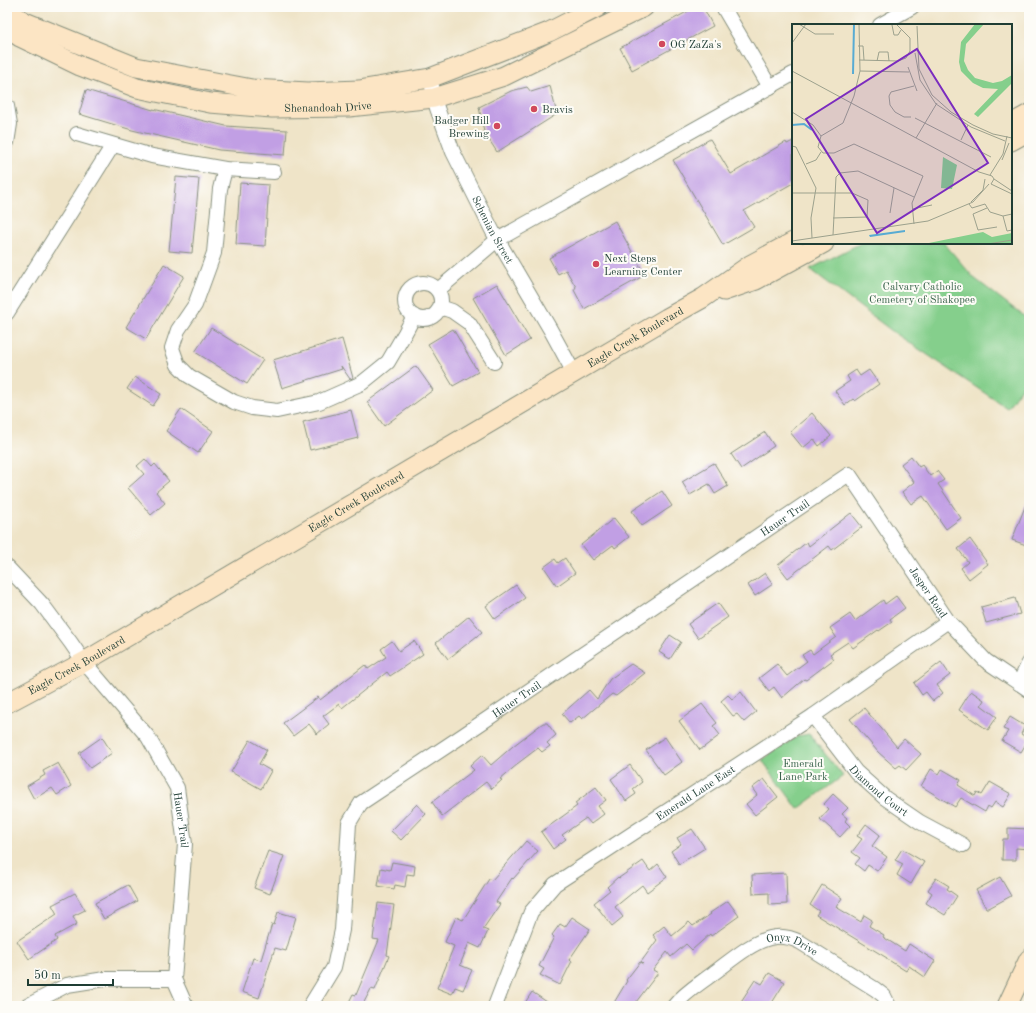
<svg xmlns="http://www.w3.org/2000/svg" width="1036" height="1013" font-family="'Old Standard TT',serif">
<style>
.green{fill:#85cf8c;stroke:#528660}
.building{fill:#c19fe4}
.lines{fill:none;stroke-linecap:round;stroke-linejoin:round}
.street-casing{stroke:#87907e;stroke-width:16}
.secondary-casing{stroke:#87907e;stroke-width:21}
.street{stroke:#fff;stroke-width:14}
.secondary{stroke:#fce5c4;stroke-width:19}
.poi-dot{fill:#d1495b;stroke:#fdfcf7;stroke-width:1.5}
.labels{text-anchor:middle;stroke-width:4;stroke-linejoin:round;paint-order:stroke}
.poi-label{font-size:11px;fill:#1f3d34;stroke:#fdfcf7;text-anchor:start}
.street-label{font-size:11px;fill:#1f3d34;stroke:#fdfcf7}
.park-label{font-size:11px;fill:#38624a;stroke:#fdfcf7}
.inset-river{fill:none;stroke:#58abd3;stroke-width:2}
.inset-road{fill:none;stroke:#9ca18d;stroke-width:1}
.view{fill:#7b2cbf;fill-opacity:0.15;stroke:#7b2cbf;stroke-width:2}
.inset-edge{fill:none;stroke:#1f3d34;stroke-width:2}
</style>
<rect width="100%" height="100%" fill="#fdfcf7"/>
<filter id="ink" filterUnits="userSpaceOnUse"><feTurbulence type="fractalNoise" baseFrequency=".025" numOctaves="2"/><feDisplacementMap in="SourceGraphic" scale="8" xChannelSelector="R" yChannelSelector="G"/><feConvolveMatrix kernelMatrix="1 2 1 2 8 2 1 2 1" color-interpolation-filters="sRGB"/></filter>
<filter id="wash" filterUnits="userSpaceOnUse"><feTurbulence type="fractalNoise" baseFrequency=".012" numOctaves="4" result="noise"/><feDisplacementMap in="SourceGraphic" scale="16" xChannelSelector="R" yChannelSelector="G"/><feGaussianBlur stdDeviation="0.9" result="paint"/><feColorMatrix in="noise" values="0 0 0 0 0 0 0 0 0 0 0 0 0 0 0 0 0 1.4 0 .05"/><feComposite in="paint" operator="in"/></filter>
<g filter="url(#wash)">
<rect width="100%" height="100%" fill="#efe4c8"/>
<path class="green" d="M861 243H944L974 278 1029 320V377L1007 408 892 331 810 269Z
M809 734 843 776 798 809 762 760 798 736Z"/>
<g id="blocks">
<path class="building" d="M696 7H703L713 26 632 70 620 48Z
M550 86 557 114 497 152 484 132 479 107 511 91 527 87 531 92Z
M86 90 153 110V109L226 126 287 130 285 155 219 150 132 130 79 114Z
M710 139 731 174 786 142 787 144 793 141V183L744 211 754 227 723 245 673 160Z
M176 177 199 179 192 253 169 251Z
M240 183 269 185 265 246 236 244Z
M615 221 645 275 584 309 574 290 576 287 566 270 558 274 549 258Z
M164 264 184 276 146 339 126 327Z
M497 284 530 340 506 355 473 298Z
M211 328 263 360 247 384 195 352Z
M453 329 478 372 453 386 428 344Z
M342 339 353 378 350 379 341 366 342 369 282 388 273 360Z
M416 366 433 390 384 426 367 402Z
M856 370 860 376 869 370 879 384 855 401 853 399 845 405 835 391 850 381 847 376Z
M135 377 161 394 153 406 127 389Z
M181 409 213 431 198 453 166 431Z
M351 410 358 438 310 450 303 422Z
M812 413 831 436 819 446 814 439 803 448 790 432Z
M765 432 774 446 741 469 731 454Z
M911 456 919 467 922 465 930 476 937 471 944 480 938 484 961 518 946 529 923 496 911 504 902 492 914 482 901 464Z
M145 459 152 467 155 464 169 481 156 492 165 503 151 515 128 488 144 474 137 466Z
M714 463 728 486 715 494 709 484 690 495 682 482Z
M662 491 672 506 642 526 632 511Z
M1028 499H1029V546L1012 540Z
M851 513 862 527 832 550 829 546 788 578 778 565 807 542 809 546Z
M614 518 629 537 615 548 613 545 593 560 581 545Z
M970 539 988 564 969 579 961 568 968 562 958 549Z
M565 558 575 573 557 586 544 567 555 559 558 563Z
M765 573 773 584 755 596 748 585Z
M516 585 525 598 495 619 486 606Z
M896 596 905 608 890 619 892 622 879 631 878 630 853 648 848 642 830 654 834 659 806 680 804 679 782 698 774 687 769 691 759 678 777 664 787 676 807 661 802 655 810 650 813 654 836 637 830 628 850 614 855 621 883 600 885 604Z
M1015 598 1020 614 986 623 981 607Z
M718 603 728 617 698 638 688 624Z
M469 616 482 632 448 659 436 643Z
M670 635 681 642 670 659 659 652Z
M392 641 399 651 414 641 423 654 390 676 387 672 342 708 339 704 323 716 329 724 317 734 309 724 293 736 283 723 318 697 320 700 365 665 368 669 386 657 381 649Z
M941 662 950 675 937 685 943 693 933 701 926 692 922 695 914 683Z
M631 664 645 673 616 696 612 694 582 719 579 716 570 723 562 714 589 690 597 699 610 679Z
M971 691 984 700 981 705 997 717 988 730 959 710Z
M741 692 756 712 744 722 737 714 733 716 721 701 728 695 732 699Z
M702 704 717 723 713 726 720 735 700 750 679 721Z
M864 708 897 747 904 739 921 754 906 770 900 765 896 768 878 752 850 719Z
M1010 717 1025 726 1021 734 1029 739 1021 752 1002 741 1008 731 1003 729Z
M543 723H547L556 735 547 743 550 746 542 752 538 748 517 764H518L500 779 502 780 492 789 486 782 442 816 432 802 474 770 470 766 482 755 491 765 513 746Z
M102 737 112 753 90 768 79 753Z
M665 737 682 762 664 775 646 750Z
M250 740 267 750 259 764 271 771 261 789 231 772Z
M58 763 71 786 57 795 52 788 34 799 27 786 45 775 43 771Z
M630 765 642 782 633 789 636 794 626 801 611 779Z
M931 769 939 774 942 769 961 780 958 785 975 796 977 792 982 795 990 782 1011 794 1003 807 995 802 991 808 988 806 985 812 961 798 955 807 921 786Z
M764 779 778 797 755 815 746 804 757 795 752 788Z
M596 787 606 800 598 806 604 814 591 824 586 818 562 835 566 839 553 849 541 832 577 806 575 803Z
M833 794 848 808 842 814 847 818 845 821 850 826 840 837 820 819 829 809 824 804Z
M417 804 426 814 401 840 391 831Z
M866 824 880 835 872 846 887 857 877 871 868 865 864 871 855 864 860 858 852 852 862 839 857 836Z
M1008 828 1029 829V849L1016 848V860H1002L1003 839H1008Z
M692 829 705 848 679 864 671 851 681 844 677 838Z
M526 841 538 851 513 879 512 878 496 902 500 904 483 929 488 931 480 948 469 943 460 965 472 970 463 990 455 987 452 994 437 988 454 946 445 942 456 917 463 920 489 879 492 880Z
M902 849 924 862 911 884 897 875 903 864 895 860Z
M268 851 284 856 270 894 254 888Z
M643 861 650 871 658 864 667 877 647 892 642 885 615 907 623 917 612 926 594 903 610 890 607 887 618 877 619 878Z
M392 862 415 866 414 875 407 874 405 887 395 885 394 889 378 886 381 868 390 870Z
M786 873 787 904 769 905V893L753 894 752 875Z
M1000 877 1011 896 989 908H986L976 890Z
M936 878 949 886 947 889 957 896 945 915 926 903 932 893 928 890Z
M128 885 137 901 104 919 95 903Z
M822 885 842 898 836 907 861 922 864 915 872 920 869 926 884 935 883 937 905 951 909 944 935 961 925 977 909 966 906 971 887 959V958L816 915 819 911 810 905Z
M75 893 85 910 73 916 77 924 55 936 57 940 29 959 17 941 57 914 52 905Z
M728 901 739 916 711 936 710 934 692 950 686 944 671 957 667 952 653 970 658 973 633 1006H612L627 981 626 980 640 962 643 964 641 962 657 940 653 935 664 926 672 936 689 922 693 926 711 914 710 913Z
M378 903 394 905 387 955 389 956 375 990 371 989 362 1006H347L353 994 356 995 379 940 373 939Z
M278 912 296 917 286 951 275 948 259 998 242 992 253 958 261 960 272 924 274 925Z
M572 917 590 929 569 960 572 961 560 985 540 975 544 969 539 966 554 937 552 935 560 924 565 927Z
M769 973 785 982 770 1006H738L755 980 762 984Z
M532 992 553 1006H523Z"/>
</g>
</g>
<g filter="url(#ink)">
<use href="#blocks" fill-opacity="0" stroke="#87907e" stroke-width="1"/>
<g class="lines">
<g class="street-casing">
<g id="street">
<path d="M723 7 770 87"/>
<path d="M880 25 912 7"/>
<path id="s1" d="M430 78 437 108 453 152 493 232 550 329 574 373"/>
<path d="M7 106 10 124 7 143"/>
<path d="M77 134 152 156 225 169 274 172"/>
<path d="M225 169 220 189 214 253 195 305 178 330 172 348 178 365 189 376 234 402 252 408 277 411 319 402 362 383 388 362 405 333 414 316"/>
<circle cx="423" cy="301" r="18"/>
<path d="M438 290 497 240 793 74"/>
<path d="M440 307 452 311 469 323 494 362"/>
<path d="M7 313 113 145"/>
<path id="s2" d="M7 567 42 604 71 643 84 662 148 737 177 788 185 844 174 979 186 1006"/>
<path d="M1019 683 1029 663"/>
<path id="s3" d="M813 716 856 772 885 798 920 822 963 845"/>
<path d="M27 1006 67 985 105 979H174"/>
<path id="s4" d="M310 1006 334 967 342 930 346 872 349 823 361 803 462 736 849 474 948 621 986 661 1029 690"/>
<path id="s5" d="M495 1006 531 912 555 884 813 716 948 621"/>
<path id="s6" d="M674 1006C685 992 701 983 715 972 730 961 752 942 770 938 781 935 790 937 800 942L875 989 884 996 889 1006"/>
</g>
</g>
<g class="secondary-casing">
<g id="secondary">
<path d="M7 11 25 22 136 67 252 89 308 92 359 90 430 78 549 32 598 7"/>
<path id="s7" d="M7 28 20 37 80 66 137 88 210 103 272 108 349 107 434 98 504 76 644 7"/>
<path d="M1011 124 1029 114"/>
<path d="M1011 141 1029 131"/>
<path d="M724 291 756 280 824 243"/>
<path id="s8" d="M7 703 84 662 667 318 703 298 750 265 793 242"/>
<path d="M1007 1006 1029 959"/>
</g>
</g>
<use href="#street" class="street"/>
<use href="#secondary" class="secondary"/>
</g>
</g>
<g class="poi-dot">
<circle cx="662" cy="44" r="4"/>
<circle cx="534" cy="109" r="4"/>
<circle cx="497" cy="126" r="4"/>
<circle cx="596" cy="264" r="4"/>
</g>
<g class="labels">
<g class="poi-label">
<text x="670" y="48">OG ZaZa's</text>
<text x="542" y="113">Bravis</text>
<text x="489" y="124" text-anchor="end">Badger Hill<tspan x="489" dy="13">Brewing</tspan></text>
<text x="604" y="262">Next Steps<tspan x="604" dy="13">Learning Center</tspan></text>
</g>
<g class="street-label">
<text dy="4" stroke="none"><textPath href="#s7" startOffset="336">Shenandoah Drive</textPath></text>
<text dy="4" stroke="none"><textPath href="#s1" startOffset="165">Schenian Street</textPath></text>
<text dy="4" stroke="none"><textPath href="#s8" startOffset="727">Eagle Creek Boulevard</textPath></text>
<text dy="4" stroke="none"><textPath href="#s8" startOffset="403">Eagle Creek Boulevard</textPath></text>
<text dy="4" stroke="none"><textPath href="#s4" startOffset="725">Hauer Trail</textPath></text>
<text dy="4" stroke="none"><textPath href="#s4" startOffset="945">Jasper Road</textPath></text>
<text dy="4" stroke="none"><textPath href="#s8" startOffset="79">Eagle Creek Boulevard</textPath></text>
<text dy="4" stroke="none"><textPath href="#s4" startOffset="401">Hauer Trail</textPath></text>
<text dy="4" stroke="none"><textPath href="#s3" startOffset="100">Diamond Court</textPath></text>
<text dy="4" stroke="none"><textPath href="#s5" startOffset="305">Emerald Lane East</textPath></text>
<text dy="4" stroke="none"><textPath href="#s2" startOffset="312">Hauer Trail</textPath></text>
<text dy="4" stroke="none"><textPath href="#s6" startOffset="142">Onyx Drive</textPath></text>
</g>
<g class="park-label">
<text x="922" y="290">Calvary Catholic<tspan x="922" dy="13">Cemetery of Shakopee</tspan></text>
<text x="803" y="767">Emerald<tspan x="803" dy="13">Lane Park</tspan></text>
</g>
</g>
<g transform="translate(792 24)">
<rect width="220" height="220" fill="#efe4c8"/>
<path d="M183 0H192L174 20 172 37 176 46 183 54 201 59 210 57 220 51V59L186 93 182 90 206 65 191 64 181 59 169 47 167 38 169 18ZM151 133 165 141 160 165 149 164ZM191 208 200 213 220 209V220H132Z" fill="#85cf8c"/>
<path d="M113 206V208L78 213 77 211Z" fill="#58abd3"/>
<path class="inset-river" d="M61 50 62 0M0 101 12 100 20 106"/>
<path class="inset-road" d="M7 0 23 10H42M67 0 68 47 62 72 51 99 29 112 26 123 31 129H42L62 120 131 152 120 179 122 200M100 1 102 11H106L109 6M125 2 127 45 140 71 159 88 181 101 201 110 220 114M0 19 14 0M66 22H71L72 36M123 29 128 56 144 80 179 103 213 117M67 36 106 37 114 34 118 27V14L105 1M85 37 87 28H96L97 37M116 43 125 67M0 47 187 148 200 152 202 155 199 160M68 47 117 48M0 88 21 101 29 112M119 93H112L103 88 98 81 97 72 99 68 122 62M123 94 199 133M124 114 145 79M169 116 176 101M0 122 4 123 24 164 19 194 20 214M210 136 217 119M14 140 24 136 29 128M198 151 211 130 215 112M202 155 220 167M199 160 220 170M0 169H60L76 176 75 193 41 194M179 178 191 166 193 155M177 180 180 184 193 180 198 188 211 192 220 190M195 184 181 190 186 206 205 203M120 185 140 181M98 189 102 164M211 192 215 207 220 206M41 211 44 153 48 149 66 147 122 173M0 217 136 197 181 178 197 160M196 220 220 216"/>
<path class="view" d="M125 25 196 139 85 209 14 95Z"/>
<rect width="220" height="220" class="inset-edge"/>
</g>
<rect width="1036" height="1013" fill="none" stroke="#fdfcf7" stroke-width="24"/>
<path d="M28 979v6h85v-6" fill="none" stroke="#1f3d34" stroke-width="2"/>
<text x="34" y="979" font-size="12" fill="#1f3d34" stroke="#fdfcf7" stroke-width="3" paint-order="stroke">50 m</text>
</svg>
